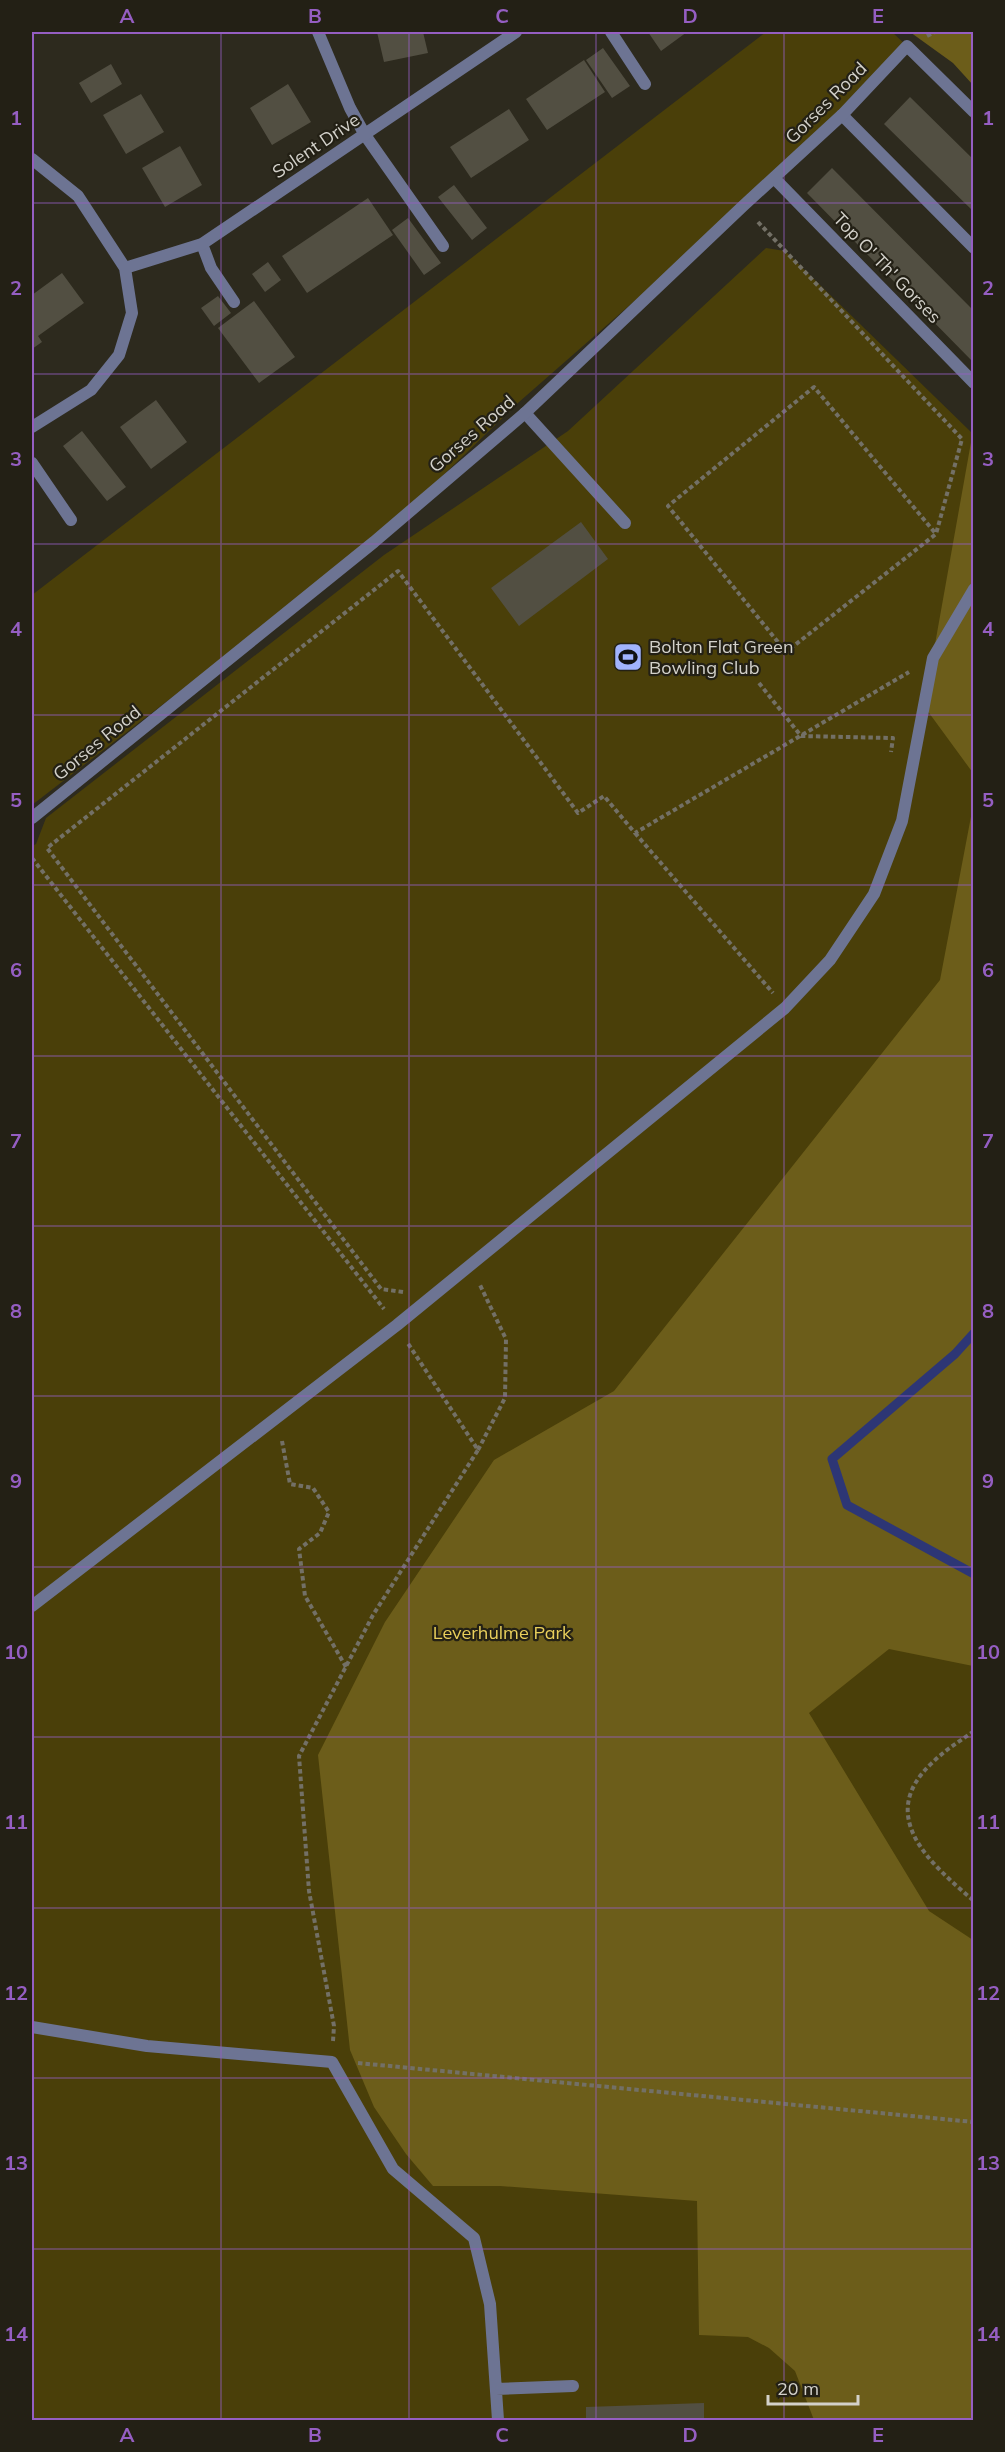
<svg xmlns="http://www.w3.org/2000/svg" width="1005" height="2452" font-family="Mulish,sans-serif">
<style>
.green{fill:#4a3f09}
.forest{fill:#6c5d1a}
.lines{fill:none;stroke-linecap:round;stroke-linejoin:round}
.stream{stroke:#2d3675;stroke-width:9}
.building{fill:#524f42}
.path{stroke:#737066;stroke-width:4;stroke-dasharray:4.5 3;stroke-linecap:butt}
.service{stroke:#6d7493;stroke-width:12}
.minor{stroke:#6d7493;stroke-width:12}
.grid{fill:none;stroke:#955ec2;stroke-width:1.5;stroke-opacity:0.55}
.labels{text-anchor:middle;stroke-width:4.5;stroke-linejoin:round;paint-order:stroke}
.street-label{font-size:18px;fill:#d3d1ca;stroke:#232015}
.poi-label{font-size:18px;fill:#d3d1ca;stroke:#232015;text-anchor:start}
.park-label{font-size:18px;fill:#e9cf5b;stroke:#232015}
.neatline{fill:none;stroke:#955ec2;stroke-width:2}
.grid-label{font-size:20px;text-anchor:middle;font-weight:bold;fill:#955ec2}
</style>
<rect width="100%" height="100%" fill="#2d2a1e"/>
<path class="green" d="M766 32H892L907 46 743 206 519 402 374 542 32 805V595Z
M766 248 785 251 971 432 973 431V2420H32V846L36 844 46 818 384 555 568 431Z"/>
<path class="forest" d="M910 32H973V85L953 63Z
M973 431V773L924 706Z
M973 806V1666L889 1649 809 1713 929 1911 973 1940V2420H814L795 2371 769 2348 748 2337 699 2335 697 2201 500 2186H433L406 2154 374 2107 350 2050 318 1755 385 1622 494 1460 614 1391 940 980Z"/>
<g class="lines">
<path class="stream" d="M974 1333 955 1354 832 1459 847 1505 974 1574"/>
</g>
<path class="building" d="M377 32H423L428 53 384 62Z
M648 32H687L661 51Z
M603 48 630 86 612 98 586 60Z
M584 60 605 92 547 130 526 99Z
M111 64 122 84 91 103 79 83Z
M288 84 311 122 272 145 250 108Z
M141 94 164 132 126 154 103 115Z
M910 97 974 160V212L884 124Z
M509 109 529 140 471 178 450 147Z
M180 146 202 185 165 207 142 168Z
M832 168 974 311V363L807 193Z
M454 185 487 228 472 240 438 197Z
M368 198 393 235 307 293 282 256Z
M408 218 441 263 424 275 392 230Z
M268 262 281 280 265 292 252 274Z
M62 273 84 303 38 336 42 342 32 349V295Z
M218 296 231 313 214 326 201 308Z
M254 301 295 357 259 383 218 328Z
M156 400 187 442 151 469 120 427Z
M82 431 126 487 107 501 63 446Z
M581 522 608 559 519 626 491 588Z
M704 2403V2420H586V2407Z"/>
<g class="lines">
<path class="path" d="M927 36 935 32
M758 222 962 439 936 534 786 652 668 506 814 387 936 534
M759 683 801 736 893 738 891 752
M635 833 773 993
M32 858 384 1309
M403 1292 381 1289 47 848 398 571 578 813 604 796 635 833 909 672
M282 1441 290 1484 313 1488 329 1512 320 1533 299 1549 305 1596 346 1667
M478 1450 505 1398 506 1339 480 1285
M974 1731C960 1741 945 1750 933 1762 874 1816 931 1864 974 1901
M333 2041 334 2026 309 1891 299 1756 373 1615 478 1450 407 1342
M358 2063 974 2122"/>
<path class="service" d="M611 32 645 84
M842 115 974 248
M365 135 443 246
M202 244 211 268 234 302
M525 413 625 523
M32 463 71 520
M32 1606 397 1325 785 1008 830 960 874 894 902 821 933 658 974 589
M32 2027 147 2046 332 2062 393 2169 474 2238 490 2304 498 2420
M496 2389 573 2386"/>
<path class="minor" d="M318 32 350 108 365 135
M32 159 78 196 125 268 132 313 119 355 91 390 32 427
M774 178 974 383
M125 268 202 244 516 32
M32 818 374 542 525 413 743 206 842 115 907 46 974 112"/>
</g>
<path class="grid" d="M221 32V2420M409 32V2420M596 32V2420M784 32V2420M32 203H974M32 374H974M32 544H974M32 715H974M32 885H974M32 1056H974M32 1226H974M32 1396H974M32 1567H974M32 1737H974M32 1908H974M32 2078H974M32 2249H974"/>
<defs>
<g id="stadium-square" transform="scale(1.5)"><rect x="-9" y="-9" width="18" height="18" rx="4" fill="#a1b3fd" stroke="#232015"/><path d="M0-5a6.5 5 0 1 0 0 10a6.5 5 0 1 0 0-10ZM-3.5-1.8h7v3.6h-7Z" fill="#111"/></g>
</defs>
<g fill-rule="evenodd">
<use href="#stadium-square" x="628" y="657"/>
</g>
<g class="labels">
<g class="street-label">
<text transform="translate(826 103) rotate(-45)" y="6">Gorses Road</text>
<text transform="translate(316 146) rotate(-34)" y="6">Solent Drive</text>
<text transform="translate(887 268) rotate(46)" y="6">Top O' Th' Gorses</text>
<text transform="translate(472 434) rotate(-41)" y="6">Gorses Road</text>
<text transform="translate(97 743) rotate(-39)" y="6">Gorses Road</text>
</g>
<g class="poi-label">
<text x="649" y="653">Bolton Flat Green<tspan x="649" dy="21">Bowling Club</tspan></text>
</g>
<g class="park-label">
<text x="502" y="1639">Leverhulme Park</text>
</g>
</g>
<rect width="1005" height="2452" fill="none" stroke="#232015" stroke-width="66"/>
<path d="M768 2395v9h90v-9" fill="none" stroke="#d3d1ca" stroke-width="3"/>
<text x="777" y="2395" font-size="18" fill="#d3d1ca" stroke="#232015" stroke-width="4.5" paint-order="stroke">20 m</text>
<rect x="33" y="33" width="939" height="2386" class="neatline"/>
<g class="grid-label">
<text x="127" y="23">A</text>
<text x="315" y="23">B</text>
<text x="502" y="23">C</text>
<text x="690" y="23">D</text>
<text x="878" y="23">E</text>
<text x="16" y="125">1</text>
<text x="988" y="125">1</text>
<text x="16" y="295">2</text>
<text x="988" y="295">2</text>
<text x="16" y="466">3</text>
<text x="988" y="466">3</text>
<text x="16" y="636">4</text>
<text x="988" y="636">4</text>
<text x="16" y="807">5</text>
<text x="988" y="807">5</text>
<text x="16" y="977">6</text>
<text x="988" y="977">6</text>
<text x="16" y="1148">7</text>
<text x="988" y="1148">7</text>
<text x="16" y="1318">8</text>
<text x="988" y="1318">8</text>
<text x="16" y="1488">9</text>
<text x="988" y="1488">9</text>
<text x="16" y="1659">10</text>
<text x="988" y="1659">10</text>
<text x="16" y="1829">11</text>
<text x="988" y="1829">11</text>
<text x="16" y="2000">12</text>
<text x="988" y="2000">12</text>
<text x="16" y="2170">13</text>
<text x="988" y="2170">13</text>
<text x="16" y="2341">14</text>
<text x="988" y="2341">14</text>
<text x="127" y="2442">A</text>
<text x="315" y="2442">B</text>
<text x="502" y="2442">C</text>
<text x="690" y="2442">D</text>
<text x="878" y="2442">E</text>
</g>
</svg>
